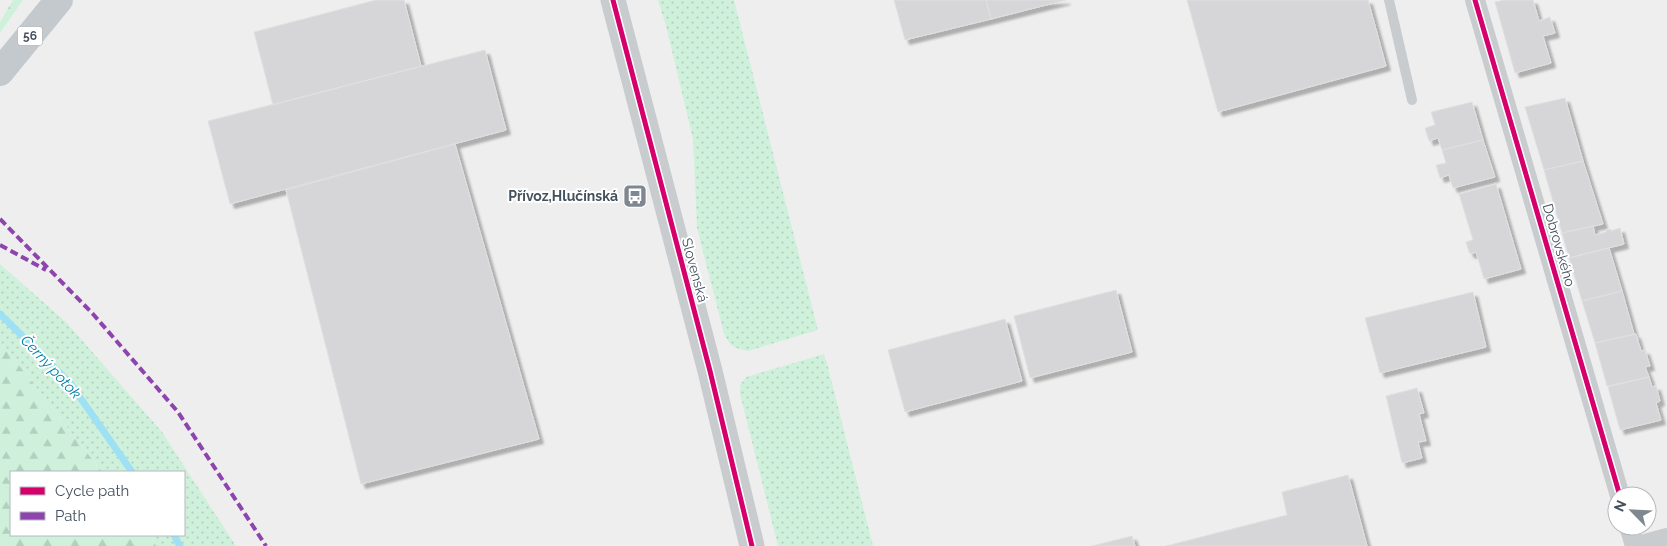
<svg xmlns="http://www.w3.org/2000/svg" width="1667" height="546" font-family="Raleway,sans-serif">
<style>
.grass{fill:url(#grass-dots)}
.forest{fill:url(#forest-firs)}
.lines{fill:none;stroke-linecap:round;stroke-linejoin:round}
.stream{stroke:#9fe1f4;stroke-width:7}
.building{fill:#d6d6d9;stroke:#e0e0e1;filter:url(#shadow)}
.service{stroke:#c9cccf;stroke-width:10}
.minor{stroke:#c9cccf;stroke-width:20}
.tertiary{stroke:#c9cccf;stroke-width:25}
.primary{stroke:#c4c9ce;stroke-width:28}
.quiet{stroke:#8e44ad;stroke-width:4;stroke-dasharray:8 4;stroke-linecap:butt}
.cycleway-casing{stroke:#fff;stroke-width:8}
.cycleway{stroke:#d6006c;stroke-width:5}
.labels{text-anchor:middle;stroke-width:4;stroke-linejoin:round;paint-order:stroke}
.shield{fill:#fff;stroke:#7b848e;stroke-width:1}
.shield-label{font-size:12px;font-weight:bold;fill:#43505d}
.poi-label{font-size:14px;font-weight:bold;fill:#43505d;stroke:#fff;text-anchor:end}
.street-label{font-size:14px;fill:#43505d;stroke:#fff}
.water-label{font-size:15px;font-style:italic;fill:#027ea3;stroke:#fff}
</style>
<defs>
<pattern id="grass-dots" width="8" height="8" patternUnits="userSpaceOnUse" patternTransform="scale(1.25)"><rect width="8" height="8" fill="#cff1dc"/><path d="M2 2h.1M6 6h.1" fill="none" stroke="#b3d0bf" stroke-width="1.8" stroke-linecap="round"/></pattern>
<pattern id="forest-firs" width="22" height="20" patternUnits="userSpaceOnUse" patternTransform="scale(1.25)"><rect width="22" height="20" fill="#cff1dc"/><path d="M5 1l3.5 6h-7zM16 11l3.5 6h-7z" fill="#b3d0bf"/></pattern>
<filter id="shadow"><feDropShadow dx="4.5" dy="4.5" stdDeviation="1" flood-color="#0004"/></filter>
</defs>
<rect width="100%" height="100%" fill="#efeeee"/>
<path class="grass" d="M658 0H734L818 330 748 351C735 349 730 346 724 334L697 228 693 139 666 26Z
M0 264 67 323 162 432 236 546H156L151 535H184V472H102L0 341Z
M824 354 828 367 873 546H778L740 394V385L746 377Z"/>
<path class="forest" d="M13 0H23L0 33V22Z
M0 341 102 472H11V535H151L156 546H0Z"/>
<g class="lines">
<path class="stream" d="M0 314 70 383 132 472
M174 535 180 546"/>
</g>
<path class="building" d="M376 0H404L421 66 273 105 254 32Z
M894 0H986L991 19 905 40Z
M986 0H1066L991 19Z
M1187 0H1368L1386 66 1218 112Z
M1504 0H1533L1539 21 1550 17 1555 33 1543 36 1551 63 1515 73 1495 2Z
M485 50 506 130 230 204 208 121Z
M1565 98 1583 161 1544 170 1525 107Z
M1472 102 1483 140 1442 150 1438 138 1429 141 1425 128 1435 125 1431 112Z
M1483 140 1495 177 1453 188 1449 175 1440 178 1436 165 1446 163 1442 150Z
M455 144 539 439 361 484 286 190Z
M1583 161 1603 224 1562 233 1544 170Z
M1496 184 1521 269 1484 279 1476 252 1471 254 1469 252 1466 242 1473 240 1459 194Z
M1593 226 1595 235 1606 232V230L1611 229V231L1620 228 1624 244 1569 258 1562 233Z
M1609 248 1622 291 1582 301 1569 258Z
M1116 290 1132 352 1030 378 1014 316Z
M1622 291 1634 334 1595 343 1582 301Z
M1473 292 1486 347 1380 373 1365 318Z
M1005 319 1022 381 905 412 888 350Z
M1636 334 1641 351 1645 350 1650 366 1645 367 1649 377 1607 386 1595 343Z
M1649 377 1652 387 1656 386 1660 401 1656 403 1661 420 1620 430 1608 387Z
M1417 388 1424 413 1419 414 1426 441 1418 442 1422 458 1402 463 1386 396Z
M1348 475 1367 546H1166L1287 515 1282 492Z
M1132 536 1135 546H1092Z"/>
<g class="lines">
<path class="service" d="M1389 0 1412 100"/>
<path class="minor" d="M1475 0 1620 496
M1629 526 1635 546
M1638 546 1667 538"/>
<path class="tertiary" d="M613 0 710 371 752 546"/>
<path class="primary" d="M0 72 59 0"/>
<path class="quiet" d="M0 219 93 314 178 412 266 546
M0 245 46 270"/>
<g class="cycleway-casing">
<path id="cycleway" d="M613 0 710 371 752 546
M1475 0 1620 496"/>
</g>
<use href="#cycleway" class="cycleway"/>
</g>
<defs>
<g id="bus-square" transform="scale(1.25)"><rect x="-9" y="-9" width="18" height="18" rx="4" fill="#7f8790" stroke="#fff"/><path d="M-5-6H5V4H4V6H2V4H-2V6H-4V4H-5ZM-3.5-4V0h7V-4ZM-3.5 1.2v1.5H-2V1.2ZM2 1.2v1.5H3.5V1.2Z" fill="#fff"/></g>
</defs>
<g fill-rule="evenodd">
<use href="#bus-square" x="635" y="196"/>
</g>
<g class="labels">
<rect class="shield" x="17.5" y="26.5" width="25" height="19" rx="4"/>
<g class="shield-label">
<text x="30" y="40">56</text>
</g>
<g class="poi-label">
<text x="618" y="201">Přívoz,Hlučínská</text>
</g>
<g class="street-label">
<text transform="translate(1559 245) rotate(74)" y="5">Dobrovského</text>
<text transform="translate(695 270) rotate(75)" y="5">Slovenská</text>
</g>
<g class="water-label">
<text transform="translate(51 367) rotate(47)" y="5">Černý potok</text>
</g>
</g>
<rect x="10" y="471" width="175" height="65" fill="#ffffff" stroke="#b4b9be"/>
<rect x="20" y="487" width="25" height="8" fill="#d6006c" stroke="#b4b9be"/>
<text x="55" y="496" font-size="15" fill="#43505d">Cycle path</text>
<rect x="20" y="512" width="25" height="8" fill="#8e44ad" stroke="#b4b9be"/>
<text x="55" y="521" font-size="15" fill="#43505d">Path</text>
<g transform="translate(1632 511) rotate(294)"><circle r="24" fill="#ffffff" stroke="#b4b9be"/>
<path d="M0-4L9 19L0 12L-9 19Z" fill="#7f8790"/>
<text y="-8" font-size="14" font-weight="bold" text-anchor="middle" fill="#43505d">N</text>
</g>
</svg>
